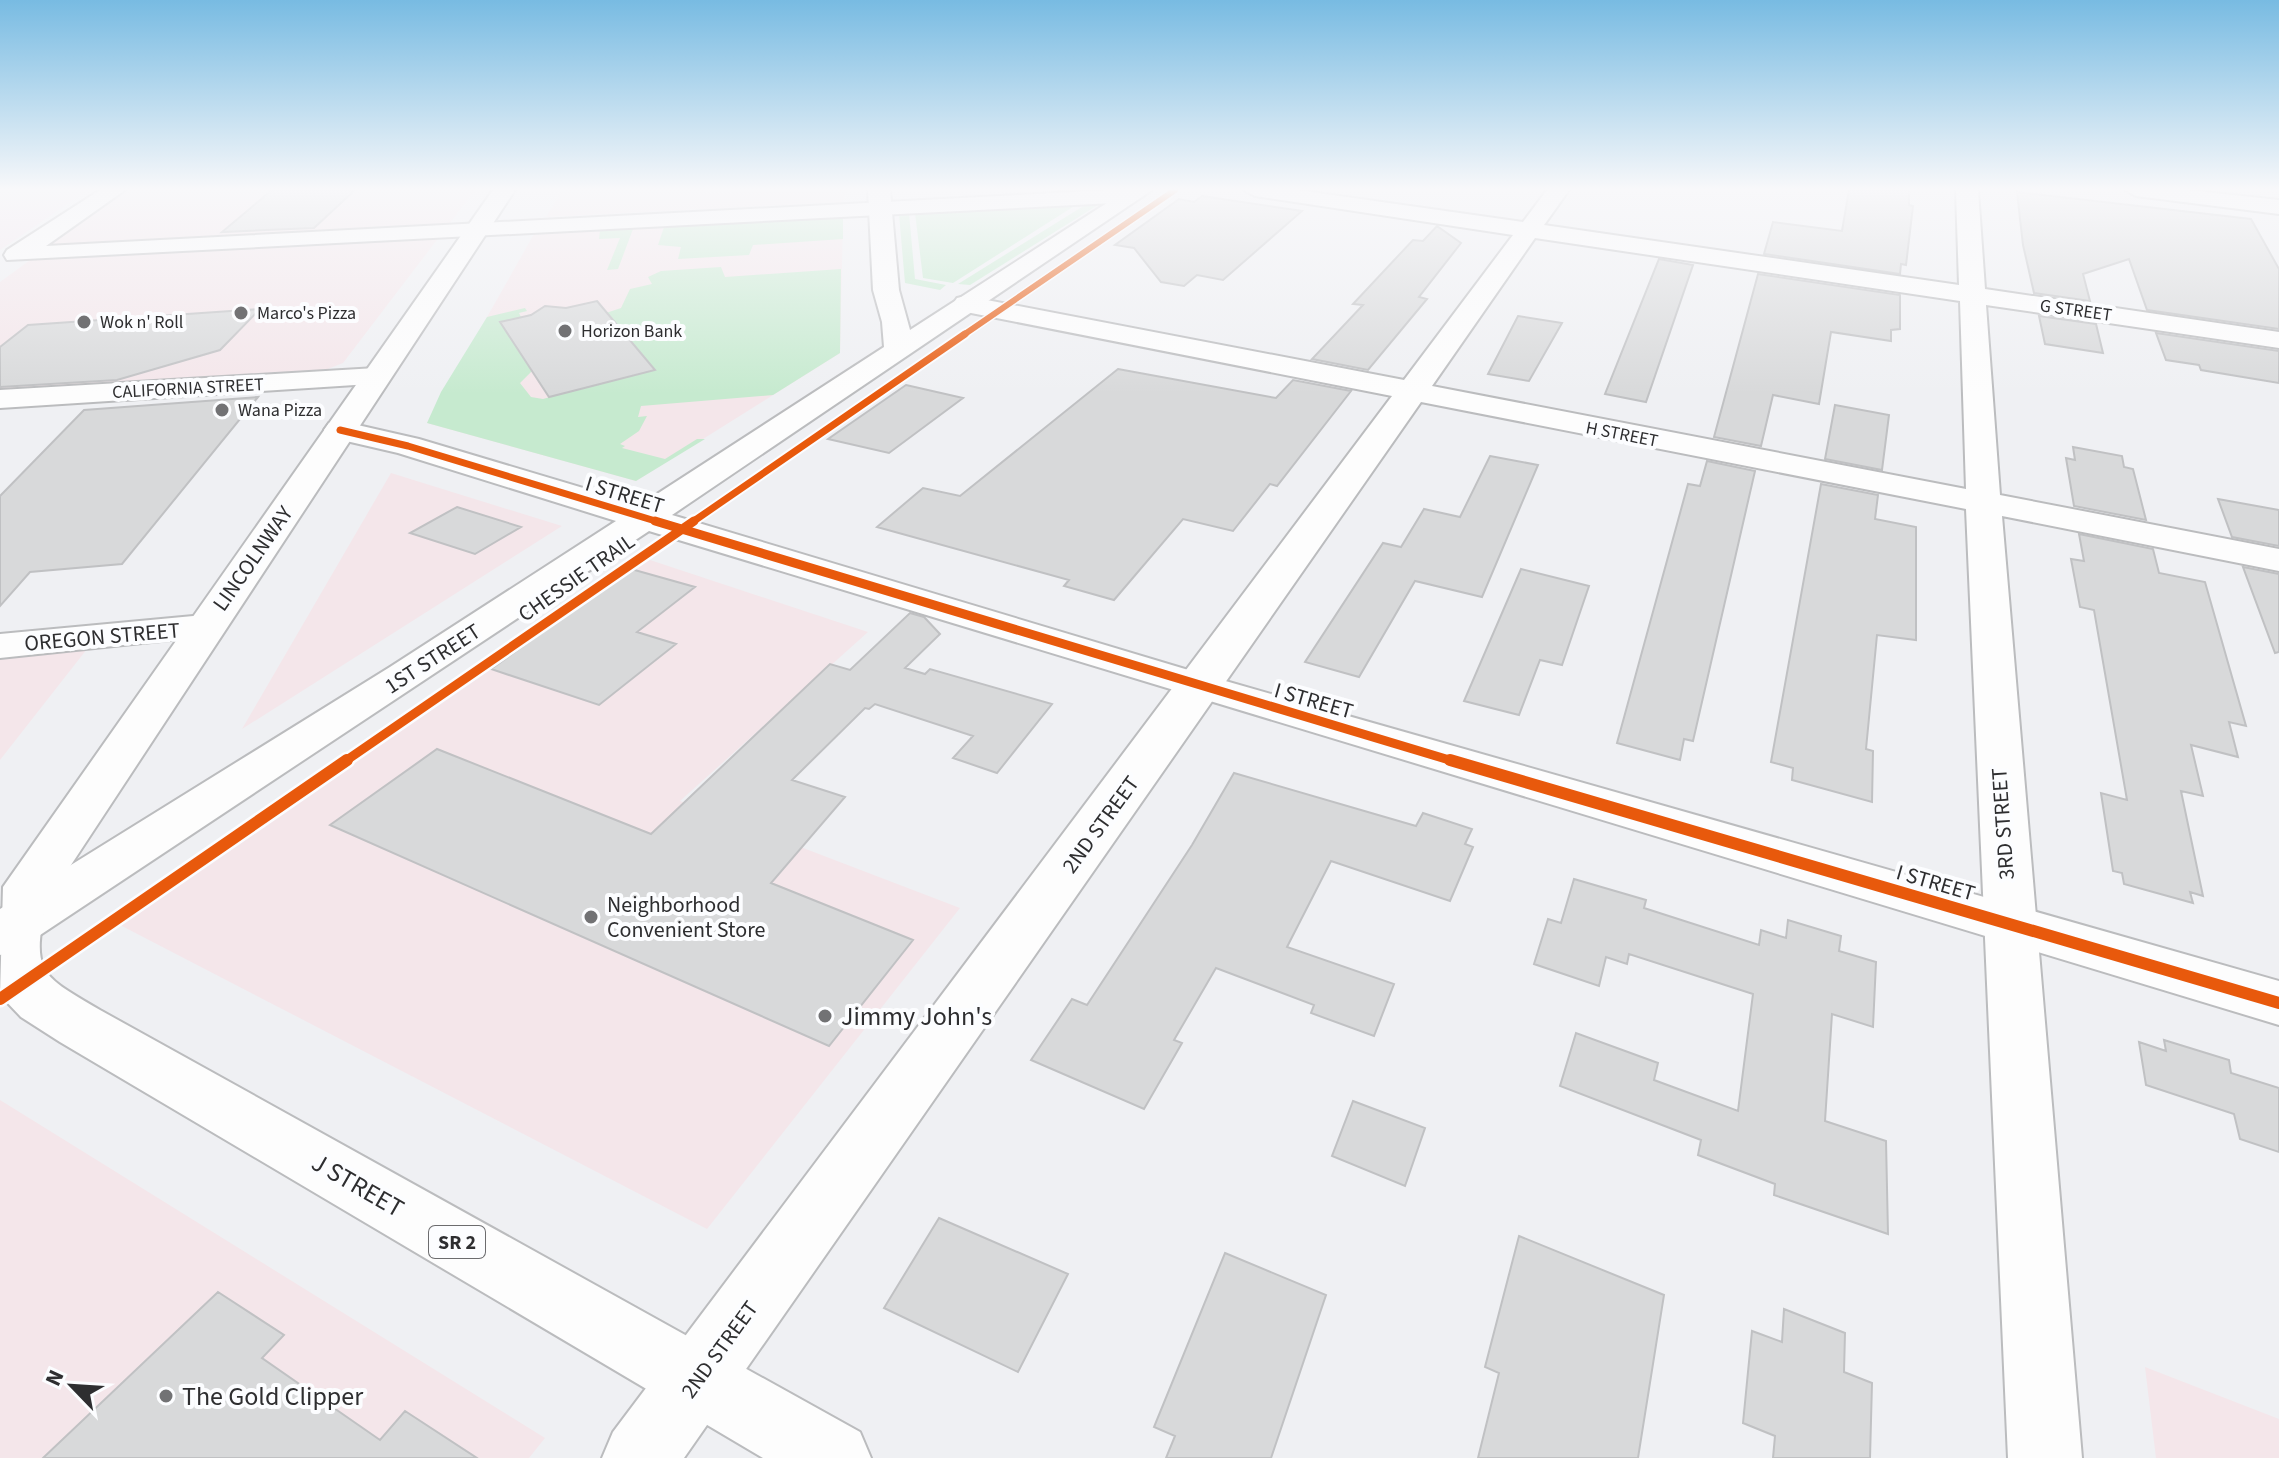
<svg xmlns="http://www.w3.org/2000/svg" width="2279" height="1458" font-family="'Source Sans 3',sans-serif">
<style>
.commercial{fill:#f4e6ea}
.medical{fill:#f3e6ee}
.green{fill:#c6eacf}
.building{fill:#d8d9da;stroke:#c0c1c3;stroke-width:2}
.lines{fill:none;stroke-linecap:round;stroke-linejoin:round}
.street-casing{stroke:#bbbcbe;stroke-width:4}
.secondary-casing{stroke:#bbbcbe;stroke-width:4}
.primary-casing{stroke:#bbbcbe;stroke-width:4}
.street{fill:#fdfdfd;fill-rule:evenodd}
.secondary{fill:#fdfdfd;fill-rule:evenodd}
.primary{fill:#fdfdfd;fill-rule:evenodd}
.cycleway-far3-casing{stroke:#fcfdff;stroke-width:9}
.cycleway-far2-casing{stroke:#fcfdff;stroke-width:11}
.cycleway-far1-casing{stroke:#fcfdff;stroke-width:14}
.cycleway-casing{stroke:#fcfdff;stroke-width:17}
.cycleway-far3{stroke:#e8590c;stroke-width:6}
.cycleway-far2{stroke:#e8590c;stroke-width:7}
.cycleway-far1{stroke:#e8590c;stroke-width:9}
.cycleway{stroke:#e8590c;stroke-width:12}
.poi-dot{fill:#727274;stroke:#fcfdff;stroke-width:3}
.labels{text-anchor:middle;stroke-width:8;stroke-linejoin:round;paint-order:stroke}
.far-street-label{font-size:18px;fill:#2e2e30;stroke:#fcfdff}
.far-poi-label{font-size:18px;fill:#2e2e30;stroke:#fcfdff;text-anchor:start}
.shield{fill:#fcfdff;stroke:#6c6c6e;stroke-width:2}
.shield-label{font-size:20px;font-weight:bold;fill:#2e2e30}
.street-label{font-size:22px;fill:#2e2e30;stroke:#fcfdff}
.poi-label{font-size:22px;fill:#2e2e30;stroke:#fcfdff;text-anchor:start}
.near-poi-label{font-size:26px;fill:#2e2e30;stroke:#fcfdff;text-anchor:start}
.near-street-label{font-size:26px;fill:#2e2e30;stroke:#fcfdff}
</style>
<rect width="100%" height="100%" fill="#eff0f3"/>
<path class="commercial" d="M127 190H475L343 363 325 370 0 392V282Z
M563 190H705L704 193 847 190 843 202 546 217Z
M843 217 840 353 636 481 427 423 534 234Z
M391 473 562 526 242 729Z
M644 558 868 632 680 801 960 908 707 1229 120 925Z
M87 649 0 760V658Z
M0 1100 545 1438 529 1458H0Z
M2145 1367 2279 1419V1458H2156Z"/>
<path class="medical" d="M0 190H88L0 250Z"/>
<path class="green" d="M1093 200 1101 203 970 285 958 284Z
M1076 205 953 283 923 278 915 213Z
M909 213 915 279 946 285 940 290 905 283 899 214Z
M843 217V239L753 245 749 255 678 259 681 247 658 245 664 227Z
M633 229 618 269 607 270 620 238 599 239 600 230Z
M721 267 725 277 841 269 840 353 773 395 641 406 638 417 647 416 639 431 620 444 625 446 622 448 665 459 697 439H705L636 481 427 423 441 392 487 317 525 308 527 311 519 313 521 317 500 322 532 371 520 383 531 397 543 399 625 376 606 313 621 308 630 289 652 284 648 277 661 271Z"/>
<path class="building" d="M272 190H355L314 228 222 232Z
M1849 190H1909V205L1913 206 1906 265 1901 264 1900 274 1764 254 1773 222 1842 231Z
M2017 192 2251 219 2279 269V329L2147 310 2129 259 2083 274 2090 301 2034 293 2023 245Z
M1202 196 1302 211 1223 280 1197 275 1184 286 1161 282 1134 248 1115 245 1179 199 1194 202Z
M1437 226 1461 243 1419 297 1427 299 1368 370 1312 359 1363 305 1353 304 1413 240 1423 241Z
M1659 259 1693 265 1646 402 1605 394Z
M1758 274 1900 295V329L1891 330V341L1831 332 1819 404 1773 395 1761 446 1714 437Z
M597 301 655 370 549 397 500 322 531 315 545 306 566 308Z
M260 309 220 350 117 380 0 387V347L28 325Z
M1518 316 1562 323 1529 381 1488 374Z
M2039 316 2096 324 2103 353 2045 344Z
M2156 333 2279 351V383L2201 370 2199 365 2166 360Z
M1118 369 1276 398 1293 380 1351 391 1277 486 1270 484 1233 531 1183 519 1114 600 1064 586 1069 580 877 527 923 488 960 496Z
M906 385 963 398 889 453 828 439Z
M258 397 122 564 30 572 0 606V496L84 410Z
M1835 405 1889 415 1882 470 1825 459Z
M2073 447 2122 456 2124 467 2133 469 2146 520 2074 506 2066 458 2075 460Z
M1490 456 1538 465 1482 597 1415 581 1359 677 1305 662 1383 543 1401 547 1424 509 1460 517Z
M1707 461 1755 471 1693 741 1684 739 1680 760 1617 743 1688 484 1700 486Z
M1821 484 1878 495 1875 519 1916 527V640L1877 635 1866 749 1873 751 1872 802 1792 780 1793 768 1771 762Z
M2218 499 2279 510V546L2232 537Z
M457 507 521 527 475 554 410 533Z
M2079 534 2153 549 2159 573 2205 582 2246 726 2229 722 2238 757 2191 745 2203 796 2181 791 2203 896 2190 892 2193 903 2124 884 2122 873 2113 871 2101 793 2127 800 2094 610 2080 607 2071 559 2084 561Z
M2243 567 2279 574V652L2275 653Z
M631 569 695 587 637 632 676 644 599 705 491 669Z
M1521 569 1589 586 1562 665 1540 660 1519 715 1464 701Z
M910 613 924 617 940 634 905 668 925 674 930 669 1052 704 997 773 953 758 973 736 875 704 869 709 865 708 792 780 845 797 771 883 913 940 829 1046 330 825 437 749 651 834 830 664 850 670Z
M1234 773 1416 826 1423 813 1472 829 1465 844 1473 847 1450 901 1331 861 1287 947 1394 984 1374 1036 1311 1013 1314 1005 1216 968 1174 1040 1182 1043 1144 1109 1031 1060 1072 999 1087 1005 1192 845Z
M1574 879 1646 900 1644 908 1759 945 1761 930 1786 938 1788 920 1841 936 1839 951 1876 962 1873 1027 1832 1014 1825 1121 1886 1141 1888 1234 1774 1195 1775 1184 1698 1155 1701 1140 1560 1086 1576 1033 1658 1063 1654 1080 1738 1111 1753 994 1629 954 1627 964 1606 957 1599 986 1534 964 1548 919 1561 923Z
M2164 1040 2229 1060 2231 1073 2279 1088V1152L2240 1139 2234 1114 2146 1085 2139 1042 2166 1051Z
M1353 1101 1425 1128 1405 1186 1332 1156Z
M939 1218 1068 1274 1018 1372 884 1308Z
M1519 1236 1664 1295 1638 1458H1478L1499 1373 1485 1367Z
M1225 1253 1326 1295 1271 1458H1166L1175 1436 1154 1427Z
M218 1292 284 1335 262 1358 380 1440 405 1411 477 1458H43Z
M1784 1309 1845 1333 1844 1372 1872 1383 1870 1458H1773L1775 1436 1743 1423 1752 1331 1782 1342Z"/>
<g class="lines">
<g class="street-casing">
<path id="street" d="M100 190H125L46 246 1112 190H1137L1144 195 1133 202 7 260 4 255 7 250Z
M1244 190H1297L1523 222 1547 190H1569L1544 225 1959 285 1956 190H1978L1985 289 2279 332V348L1986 305 2000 495 2279 549V571L2002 516 2082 1458H2008L1966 509 1421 402 684 1458H602L613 1432 1392 396 966 312 957 310 953 304 957 298 966 296 1404 380 1513 235 1255 196ZM1535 238 1960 301 1966 489 1432 386Z
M2125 190H2187L2279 200V214L2136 196Z
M376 368 386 371 391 377 386 383 0 408V390Z
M204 615 218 619 224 627 218 635 0 658V634Z"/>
</g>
<g class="secondary-casing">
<path id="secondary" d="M868 190H890L899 290 910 330 1127 190H1152L672 515 1215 678 2279 981V1025L649 531 19 949 0 955V909L390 667 616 521 398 453 329 437 324 430 329 423 340 421 419 439 640 505 884 347 882 322 873 290Z"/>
</g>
<g class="primary-casing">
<path id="primary" d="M493 190H515L46 903C31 974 41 975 100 1010L860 1432 871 1458H763L60 1042 21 1017 0 995 3 887Z"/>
</g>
<use href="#street" class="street"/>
<use href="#secondary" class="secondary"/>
<use href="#primary" class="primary"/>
<g class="cycleway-far3-casing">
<path id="cycleway-far3" d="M962 336 1175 190"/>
</g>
<g class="cycleway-far2-casing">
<path id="cycleway-far2" d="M340 430 408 446 662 523
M691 523 965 334"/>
</g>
<g class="cycleway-far1-casing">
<path id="cycleway-far1" d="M655 521 1456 762
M344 762 694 521"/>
</g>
<g class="cycleway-casing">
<path id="cycleway" d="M1450 760 2279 1003
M0 999 347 760"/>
</g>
<use href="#cycleway-far3" class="cycleway-far3"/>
<use href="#cycleway-far2" class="cycleway-far2"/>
<use href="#cycleway-far1" class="cycleway-far1"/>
<use href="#cycleway" class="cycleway"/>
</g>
<linearGradient id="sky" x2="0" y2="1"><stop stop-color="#78bbe2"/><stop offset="0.48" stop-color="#f8f8fa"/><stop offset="1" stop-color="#f8f8fa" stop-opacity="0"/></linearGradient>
<rect width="2279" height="394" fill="url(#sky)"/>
<g class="poi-dot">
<circle cx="241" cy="313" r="8"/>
<circle cx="84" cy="322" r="8"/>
<circle cx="565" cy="331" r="8"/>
<circle cx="222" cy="410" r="8"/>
<circle cx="591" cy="917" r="8"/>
<circle cx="825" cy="1016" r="8"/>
<circle cx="166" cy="1396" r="8"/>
</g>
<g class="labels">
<g class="far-street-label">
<text transform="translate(2076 310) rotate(8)" y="6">G STREET</text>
<text transform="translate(188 388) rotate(-3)" y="6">CALIFORNIA STREET</text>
<text transform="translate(1622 434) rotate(11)" y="6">H STREET</text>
</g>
<g class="far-poi-label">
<text x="257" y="319">Marco's Pizza</text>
<text x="100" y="328">Wok n' Roll</text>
<text x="581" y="337">Horizon Bank</text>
<text x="238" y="416">Wana Pizza</text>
</g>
<rect class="shield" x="429" y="1226" width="56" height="32" rx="6"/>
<g class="shield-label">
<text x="457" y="1249">SR 2</text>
</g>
<g class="street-label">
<text transform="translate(625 494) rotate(17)" y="8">I STREET</text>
<text transform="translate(252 558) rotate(-55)" y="8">LINCOLNWAY</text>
<text transform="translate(576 577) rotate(-35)" y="8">CHESSIE TRAIL</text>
<text transform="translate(102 636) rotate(-5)" y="8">OREGON STREET</text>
<text transform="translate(432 658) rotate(-33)" y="8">1ST STREET</text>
<text transform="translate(1314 700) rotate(16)" y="8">I STREET</text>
<text transform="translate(1100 824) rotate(-54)" y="8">2ND STREET</text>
<text transform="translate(2002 824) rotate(-94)" y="8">3RD STREET</text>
<text transform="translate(1936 882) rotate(16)" y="8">I STREET</text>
<text transform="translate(719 1349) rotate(-54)" y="8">2ND STREET</text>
</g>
<g class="poi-label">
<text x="607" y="912">Neighborhood<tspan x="607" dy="25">Convenient Store</tspan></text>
</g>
<g class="near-poi-label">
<text x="841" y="1025">Jimmy John's</text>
<text x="182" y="1405">The Gold Clipper</text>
</g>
<g class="near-street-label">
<text transform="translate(358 1185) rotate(30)" y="9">J STREET</text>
</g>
</g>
<g transform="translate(72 1386) rotate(295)" stroke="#fcfdff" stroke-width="6" paint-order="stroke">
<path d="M0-6L14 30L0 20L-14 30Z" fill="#2e2e30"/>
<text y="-12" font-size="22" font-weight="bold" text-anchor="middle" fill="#2e2e30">N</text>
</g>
</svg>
